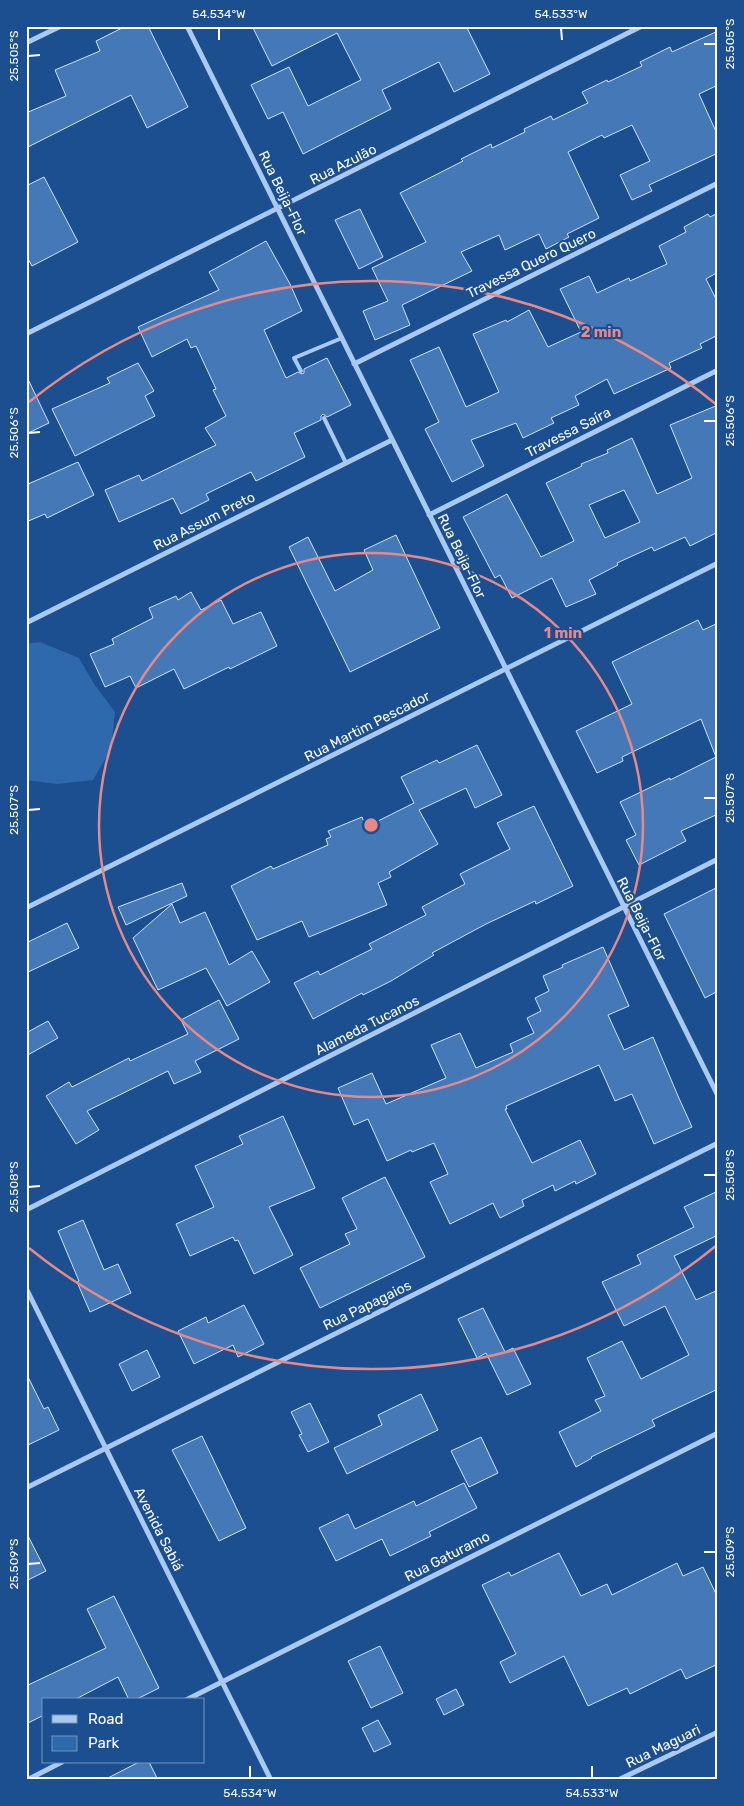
<svg xmlns="http://www.w3.org/2000/svg" width="744" height="1806" font-family="Rubik,sans-serif">
<style>
.green{fill:#2e69ad}
.building{fill:#4478b7;stroke:#cfe3fa;fill-rule:evenodd}
.lines{fill:none;stroke-linecap:round;stroke-linejoin:round}
.lane{stroke:#a9c9ee;stroke-width:4}
.street{stroke:#a9c9ee;stroke-width:5}
.ticks{fill:none;stroke:#fff;stroke-width:2}
.ring{fill:none;stroke:#e88989;stroke-width:2.5}
.labels{text-anchor:middle;stroke-width:4.5;stroke-linejoin:round;paint-order:stroke}
.street-label{font-size:14px;fill:#fff;stroke:#1b4f8f}
.centre{fill:#e88989;stroke:#1b4f8f;stroke-width:2.5}
.ring-label{font-size:15px;text-anchor:middle;font-weight:bold;fill:#e88989;stroke:#1b4f8f;stroke-width:4.5;stroke-linejoin:round;paint-order:stroke}
.neatline{fill:none;stroke:#fff;stroke-width:2}
.ticks-label{font-size:12px;text-anchor:middle;fill:#fff}
</style>
<rect width="100%" height="100%" fill="#1b4f8f"/>
<path class="green" d="M40 642 79 658 94 684 115 712 111 749 93 780 57 784 26 780V644Z"/>
<path class="building" d="M126 26H148L188 107 147 128 131 95 26 148V113L66 96 55 70 100 51 96 41Z
M252 26H466L490 74 454 92 439 62 382 90 391 109 303 154 283 112 268 119 251 85 289 67 308 106 361 80 337 33 272 66Z
M718 31V85L699 94 718 136V153L649 185 652 191 632 200 620 175 650 161 632 125 604 138 602 135 568 152 599 218 567 234 569 237 546 249 539 234 505 250 499 235 461 252 472 271 402 305 410 325 375 340 363 311 388 301 372 268 426 242 400 193 463 161 461 159 491 144 492 148 525 132 524 129 551 116 553 120 588 103 582 92 607 80 608 82 642 66 640 62 670 47 672 52Z
M44 177 78 242 32 266 26 255V186Z
M360 209 383 257 359 269 335 220Z
M718 213V272L706 279 718 303V335L700 344 702 348 669 363 671 368 614 394 607 379 575 396 579 405 551 418 554 423 523 438 516 423 471 440 484 466 452 482 425 429 439 422 410 360 439 347 466 407 499 392 473 334 506 320 507 322 529 310 548 347 581 332 560 289 589 276 597 293 629 278 630 281 667 264 659 246 686 232 684 227 708 214 710 217Z
M266 241 290 284 302 311 264 330 286 378 298 372 302 374 304 373V369L327 358 351 405 327 417 323 414 321 416V420L294 433 305 457 256 481 251 472 206 494 209 500 181 514 173 498 119 522 105 490 139 475 142 481 216 445 205 428 226 416 213 390 216 389 196 346 191 348 187 339 152 357 138 327 219 290 209 272Z
M138 363 154 391 145 396 155 416 75 456 52 409 110 383 107 378Z
M26 375 49 423 26 434Z
M718 405V532L690 546 685 537 654 551 652 547 617 563 618 565 589 580 596 594 566 607 552 578 512 598 500 575 495 578 463 517 507 494 541 557 574 541 546 483 582 466 581 464 608 453 607 450 632 438 657 494 692 478 670 425ZM624 490 640 522 605 538 589 505Z
M78 462 94 495 47 518 45 514 26 522V485Z
M396 535 440 628 350 672 289 547 308 537 335 591 373 570 364 550Z
M191 592 201 610 221 600 233 624 261 612 277 646 230 669 229 667 184 689 174 669 136 688 130 676 105 687 90 654 114 644 112 639 153 618 149 608 176 596 178 600Z
M698 620 703 630 718 623V814L681 831 686 841 639 865 626 840 636 835 620 802 670 778V780L716 757 701 719 622 757 623 761 597 773 576 731 632 704 612 662Z
M477 745 502 795 475 808 466 788 419 810 438 844 389 872 391 877 378 883 387 905 309 937 302 921 257 940 231 886 271 866 273 869 328 845 326 839 331 837 328 831 362 817 366 827 414 803 401 777 437 760 439 763Z
M534 806 573 886 536 904 535 901 486 924 432 953 434 955 391 981 363 995 362 993 313 1019 294 983 318 971 320 975 372 949 369 944 426 915 422 907 465 884 460 874 510 849 497 823Z
M182 883 187 896 126 925 118 907Z
M718 887V991L705 998 664 914Z
M172 904 180 923 205 912 229 965 252 951 270 982 227 1006 206 968 158 990 133 938Z
M67 923 79 948 26 973V943Z
M603 947 629 1006 608 1015 624 1050 653 1037 678 1096 692 1127 654 1144 632 1094 615 1101 599 1065 506 1106 507 1109H505L532 1163 580 1140 596 1174 576 1184 575 1181 555 1191 553 1185 522 1200 524 1206 500 1218 493 1203 450 1224 430 1182 448 1174 434 1143 412 1152 411 1150 387 1161 368 1119 354 1125 338 1088 372 1073 386 1104 446 1078 431 1045 460 1033 476 1068 513 1052 510 1044 534 1033 527 1018 541 1011 535 998 549 991 543 976 563 967 562 965Z
M219 1000 239 1039 195 1061 201 1072 174 1084 168 1071 87 1111 99 1130 76 1144 46 1096 69 1082 72 1087 129 1058 130 1061 188 1034 181 1020Z
M48 1021 58 1038 26 1056V1033Z
M283 1116 315 1188 269 1207 293 1255 254 1274 238 1240 235 1241 233 1237 190 1256 176 1224 214 1207 195 1166 243 1144 239 1136Z
M385 1177 425 1257 320 1308 300 1268 350 1244 345 1234 357 1229 342 1198Z
M718 1191V1235L674 1256 696 1300 718 1290V1389L652 1420 655 1426 591 1457 592 1458 576 1467 559 1432 601 1411 595 1400 605 1396 587 1358 622 1341 641 1379 689 1355 665 1306 624 1326 602 1282 641 1264 637 1255 694 1227 684 1207Z
M83 1220 104 1270 118 1264 131 1293 90 1312 77 1282 79 1281 58 1231Z
M244 1305 264 1344 238 1357 233 1345 194 1364 178 1331 206 1317 208 1323Z
M483 1308 505 1352 513 1348 531 1384 507 1395 486 1353 477 1358 458 1319Z
M147 1350 160 1377 132 1391 119 1364Z
M26 1373 44 1409 48 1407 59 1430 26 1446Z
M421 1394 438 1430 347 1474 334 1448 382 1425 378 1415Z
M310 1403 329 1442 308 1452 299 1435 302 1434 291 1412Z
M202 1436 246 1528 219 1541 172 1450Z
M481 1437 498 1473 469 1487 451 1451Z
M464 1483 477 1508 429 1532 431 1536 390 1556 382 1539 336 1561 319 1528 348 1514 355 1529 414 1501 416 1506Z
M26 1532 46 1571 26 1581Z
M559 1553 581 1596 607 1584 612 1595 677 1563 683 1576 703 1567 718 1598V1664L686 1679 681 1669 630 1694 627 1688 588 1706 564 1656 510 1683 500 1662 516 1654 482 1585 509 1572 511 1576Z
M114 1596 159 1688 135 1700H129L118 1677 74 1700H44V1715L26 1724V1686L106 1648 87 1609Z
M380 1646 403 1693 371 1708 348 1661Z
M456 1689 464 1705 444 1715 436 1699Z
M378 1720 391 1744 374 1752 362 1728Z
M139 1762H149L158 1780H104Z"/>
<g class="lines">
<path class="lane" d="M301 371 294 358 342 338
M324 418 346 463"/>
<path class="street" d="M187 26 718 1096
M26 43 61 26
M26 334 642 26
M354 364 718 183
M429 515 718 370
M26 623 392 440
M26 908 718 563
M26 1210 718 859
M26 1288 271 1780
M26 1488 718 1143
M186 1700 718 1433
M27 1780 62 1762
M618 1780 718 1732"/>
</g>
<path class="ticks" d="M219 28V40M561 28 562 40M704 44H716M28 56 40 55M704 421H716M28 433 40 432M704 798H716M28 810 40 809M704 1175H716M28 1187 40 1186M704 1552H716M28 1564 40 1563M250 1766V1778M592 1766V1778"/>
<g class="ring">
<circle cx="371" cy="825" r="272"/>
<path d="M717 1245A544 544 0 0 1 29 1248M29 402A544 544 0 0 1 717 405"/>
</g>
<g class="labels">
<g class="street-label">
<text transform="translate(343 164) rotate(-27)" y="5">Rua Azulão</text>
<text transform="translate(283 193) rotate(64)" y="5">Rua Beija-Flor</text>
<text transform="translate(531 263) rotate(-26)" y="5">Travessa Quero Quero</text>
<text transform="translate(568 432) rotate(-27)" y="5">Travessa Saíra</text>
<text transform="translate(204 521) rotate(-27)" y="5">Rua Assum Preto</text>
<text transform="translate(462 556) rotate(64)" y="5">Rua Beija-Flor</text>
<text transform="translate(367 726) rotate(-27)" y="5">Rua Martim Pescador</text>
<text transform="translate(642 919) rotate(63)" y="5">Rua Beija-Flor</text>
<text transform="translate(367 1025) rotate(-27)" y="5">Alameda Tucanos</text>
<text transform="translate(367 1305) rotate(-26)" y="5">Rua Papagaios</text>
<text transform="translate(159 1529) rotate(63)" y="5">Avenida Sabiá</text>
<text transform="translate(447 1556) rotate(-27)" y="5">Rua Gaturamo</text>
<text transform="translate(663 1746) rotate(-26)" y="5">Rua Maguari</text>
</g>
</g>
<circle cx="371" cy="825" r="8" class="centre"/>
<g class="ring-label">
<text x="601" y="337">2 min</text>
<text x="563" y="638">1 min</text>
</g>
<rect width="744" height="1806" fill="none" stroke="#1b4f8f" stroke-width="55"/>
<rect x="42" y="1698" width="162" height="65" fill="#1b4f8f" stroke="#7695bc"/>
<rect x="52" y="1715" width="25" height="8" fill="#a9c9ee" stroke="#7695bc"/>
<text x="88" y="1724" font-size="15" fill="#ffffff">Road</text>
<rect x="52" y="1736" width="25" height="15" fill="#2e69ad" stroke="#7695bc"/>
<text x="88" y="1748" font-size="15" fill="#ffffff">Park</text>
<rect x="28" y="28" width="688" height="1750" class="neatline"/>
<g class="ticks-label">
<text x="219" y="18">54.534°W</text>
<text x="561" y="18">54.533°W</text>
<text transform="translate(730 44) rotate(-90)" y="4">25.505°S</text>
<text transform="translate(14 56) rotate(-90)" y="4">25.505°S</text>
<text transform="translate(730 421) rotate(-90)" y="4">25.506°S</text>
<text transform="translate(14 433) rotate(-90)" y="4">25.506°S</text>
<text transform="translate(730 798) rotate(-90)" y="4">25.507°S</text>
<text transform="translate(14 810) rotate(-90)" y="4">25.507°S</text>
<text transform="translate(730 1175) rotate(-90)" y="4">25.508°S</text>
<text transform="translate(14 1187) rotate(-90)" y="4">25.508°S</text>
<text transform="translate(730 1552) rotate(-90)" y="4">25.509°S</text>
<text transform="translate(14 1564) rotate(-90)" y="4">25.509°S</text>
<text x="250" y="1797">54.534°W</text>
<text x="592" y="1797">54.533°W</text>
</g>
</svg>
